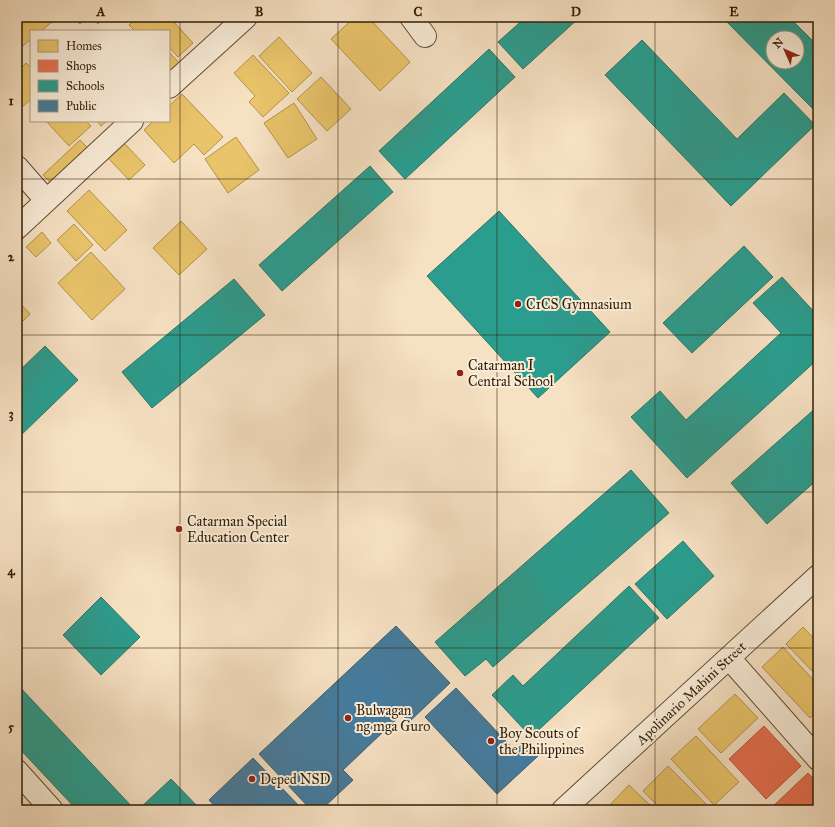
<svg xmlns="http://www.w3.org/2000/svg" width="835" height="827" font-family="'IM FELL Great Primer',serif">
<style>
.homes{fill:#e9c46a;stroke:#b1924b}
.shops{fill:#e76f51;stroke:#b0563a}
.schools{fill:#2a9d8f;stroke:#2c7665;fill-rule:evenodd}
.public{fill:#457b9d;stroke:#3e5e6f}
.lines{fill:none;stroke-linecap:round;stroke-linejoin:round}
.street-casing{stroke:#614d34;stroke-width:24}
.street{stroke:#f9ecd8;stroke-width:22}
.grid{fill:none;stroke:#2f1c04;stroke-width:1;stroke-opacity:0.55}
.poi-dot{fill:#8f2418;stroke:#f9ecd8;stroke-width:1.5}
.labels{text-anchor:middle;stroke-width:4;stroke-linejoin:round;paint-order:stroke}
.poi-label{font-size:14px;fill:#2f1c04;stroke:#f9ecd8;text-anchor:start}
.street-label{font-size:14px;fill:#2f1c04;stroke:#f9ecd8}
.neatline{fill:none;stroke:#2f1c04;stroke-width:1.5}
.grid-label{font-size:13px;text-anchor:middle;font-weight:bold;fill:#2f1c04}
</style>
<rect width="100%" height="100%" fill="#f6e1c3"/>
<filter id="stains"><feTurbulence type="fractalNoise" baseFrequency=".005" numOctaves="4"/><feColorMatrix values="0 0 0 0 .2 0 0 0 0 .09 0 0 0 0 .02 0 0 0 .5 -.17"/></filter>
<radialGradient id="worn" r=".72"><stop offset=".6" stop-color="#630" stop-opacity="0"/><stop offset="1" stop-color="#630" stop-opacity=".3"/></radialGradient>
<path class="homes" d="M17 17H58L41 31H31V39L17 51Z
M73 17H87L80 24Z
M91 17H105L98 24Z
M138 17H177L173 21 193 43 178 57 169 47V31H135L129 25Z
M355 17H368L410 62 380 91 331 39Z
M279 37 312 73 292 92 259 56Z
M169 52 182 66 169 78Z
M253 55 289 93 263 117 249 102 255 96 234 73Z
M26 63 31 68V99L19 110 17 107V72Z
M321 77 351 109 327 131 297 99Z
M182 94 223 137 204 155 194 144 174 163 144 130 153 121H169V106Z
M294 103 317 139 288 158 264 123Z
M46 121H86L91 126 69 146Z
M97 121H107L101 126Z
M236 137 259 170 228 193 205 159Z
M80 140 90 150 53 185 43 175Z
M123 142 145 165 129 180 107 157Z
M89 190 127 230 105 251 67 211Z
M17 195 21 200 17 205Z
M181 221 207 249 179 275 153 248Z
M74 224 93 245 76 261 57 240Z
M42 232 51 243 36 257 26 247Z
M91 252 125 289 92 320 58 283Z
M17 300 30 314 17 327Z
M803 627 818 643V672L815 674 786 644Z
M783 647 818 685V710L810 718 762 667Z
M735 694 758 718 721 753 698 729Z
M696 736 739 782 714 805 671 759Z
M668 766 712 810H662L643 791Z
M629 785 655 810H605Z"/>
<path class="shops" d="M764 726 801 766 766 799 729 759Z
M808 773 818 783V806L814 810H769Z"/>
<path class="schools" d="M526 17H580L523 69 498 42Z
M722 17H789L818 46V114ZM773 38H797V62H773Z
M642 40 737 139 784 93 815 125 731 206 605 75Z
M489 49 515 77 405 179 379 151Z
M370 166 393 192 282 291 259 265Z
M499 211 610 332 538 398 427 276Z
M744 246 773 277 692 353 663 323Z
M782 277 818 316V359L687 478 631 417 660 391 686 420 781 333 753 303Z
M234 279 265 315 152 408 122 372Z
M45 346 78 380 17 439V373Z
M818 406V479L767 524 731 483Z
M631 470 669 513 493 667 486 659 465 676 435 642Z
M683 541 714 576 667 619 635 584Z
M629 586 659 618 531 737 492 695 513 675 523 686Z
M101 597 140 637 101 675 63 635Z
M17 684 135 810H77L17 746Z
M171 779 201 810H142L140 808Z"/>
<path class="public" d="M396 626 450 683 409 722 402 714 343 770 353 780 321 810H311L259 754Z
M456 688 515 751 525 742 538 756 497 794 425 717Z
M253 758 303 810H218L209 800Z"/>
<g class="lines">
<g class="street-casing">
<path id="street" d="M411 17 425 36
M169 87 246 17
M17 167 46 200
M17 228 132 121
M729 658 818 759
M17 771 52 810
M563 810 818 576"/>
</g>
<use href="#street" class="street"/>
</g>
<path class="grid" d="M180 17V810M338 17V810M497 17V810M655 17V810M17 179H818M17 335H818M17 492H818M17 648H818"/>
<g class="poi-dot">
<circle cx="518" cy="304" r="4"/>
<circle cx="460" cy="373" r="4"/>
<circle cx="179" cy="529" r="4"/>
<circle cx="348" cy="718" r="4"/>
<circle cx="491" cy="741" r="4"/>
<circle cx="252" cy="779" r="4"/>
</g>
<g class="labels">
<g class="poi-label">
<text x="526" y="309">C1CS Gymnasium</text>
<text x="468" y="370">Catarman I<tspan x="468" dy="16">Central School</tspan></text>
<text x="187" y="526">Catarman Special<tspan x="187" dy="16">Education Center</tspan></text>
<text x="356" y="715">Bulwagan<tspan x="356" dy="16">ng mga Guro</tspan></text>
<text x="499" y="738">Boy Scouts of<tspan x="499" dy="16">the Philippines</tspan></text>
<text x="260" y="784">Deped NSD</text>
</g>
<g class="street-label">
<text transform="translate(691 693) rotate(-43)" y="5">Apolinario Mabini Street</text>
</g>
</g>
<rect width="835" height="827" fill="none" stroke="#f6e1c3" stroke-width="44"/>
<rect x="30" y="30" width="140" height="92" fill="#f9ecd8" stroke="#a89983"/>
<rect x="38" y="40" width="20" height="12" fill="#e9c46a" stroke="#a89983"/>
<text x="66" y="50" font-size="12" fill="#2f1c04">Homes</text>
<rect x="38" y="60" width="20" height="12" fill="#e76f51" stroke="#a89983"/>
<text x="66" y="70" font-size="12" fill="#2f1c04">Shops</text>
<rect x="38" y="80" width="20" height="12" fill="#2a9d8f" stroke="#a89983"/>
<text x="66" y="90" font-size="12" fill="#2f1c04">Schools</text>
<rect x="38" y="100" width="20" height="12" fill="#457b9d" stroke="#a89983"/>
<text x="66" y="110" font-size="12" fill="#2f1c04">Public</text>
<g transform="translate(785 50) rotate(315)"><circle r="19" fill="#f9ecd8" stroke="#a89983"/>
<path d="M0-3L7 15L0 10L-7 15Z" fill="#8f2418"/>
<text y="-6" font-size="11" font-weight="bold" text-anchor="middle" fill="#2f1c04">N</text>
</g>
<rect x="22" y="22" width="791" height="783" class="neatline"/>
<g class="grid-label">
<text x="101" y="16">A</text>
<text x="259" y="16">B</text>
<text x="418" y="16">C</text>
<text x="576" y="16">D</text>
<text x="734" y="16">E</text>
<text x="11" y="105">1</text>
<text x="11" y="261">2</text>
<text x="11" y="418">3</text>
<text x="11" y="575">4</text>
<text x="11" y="731">5</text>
</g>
<rect width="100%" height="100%" filter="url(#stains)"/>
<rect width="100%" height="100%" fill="url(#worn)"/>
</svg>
